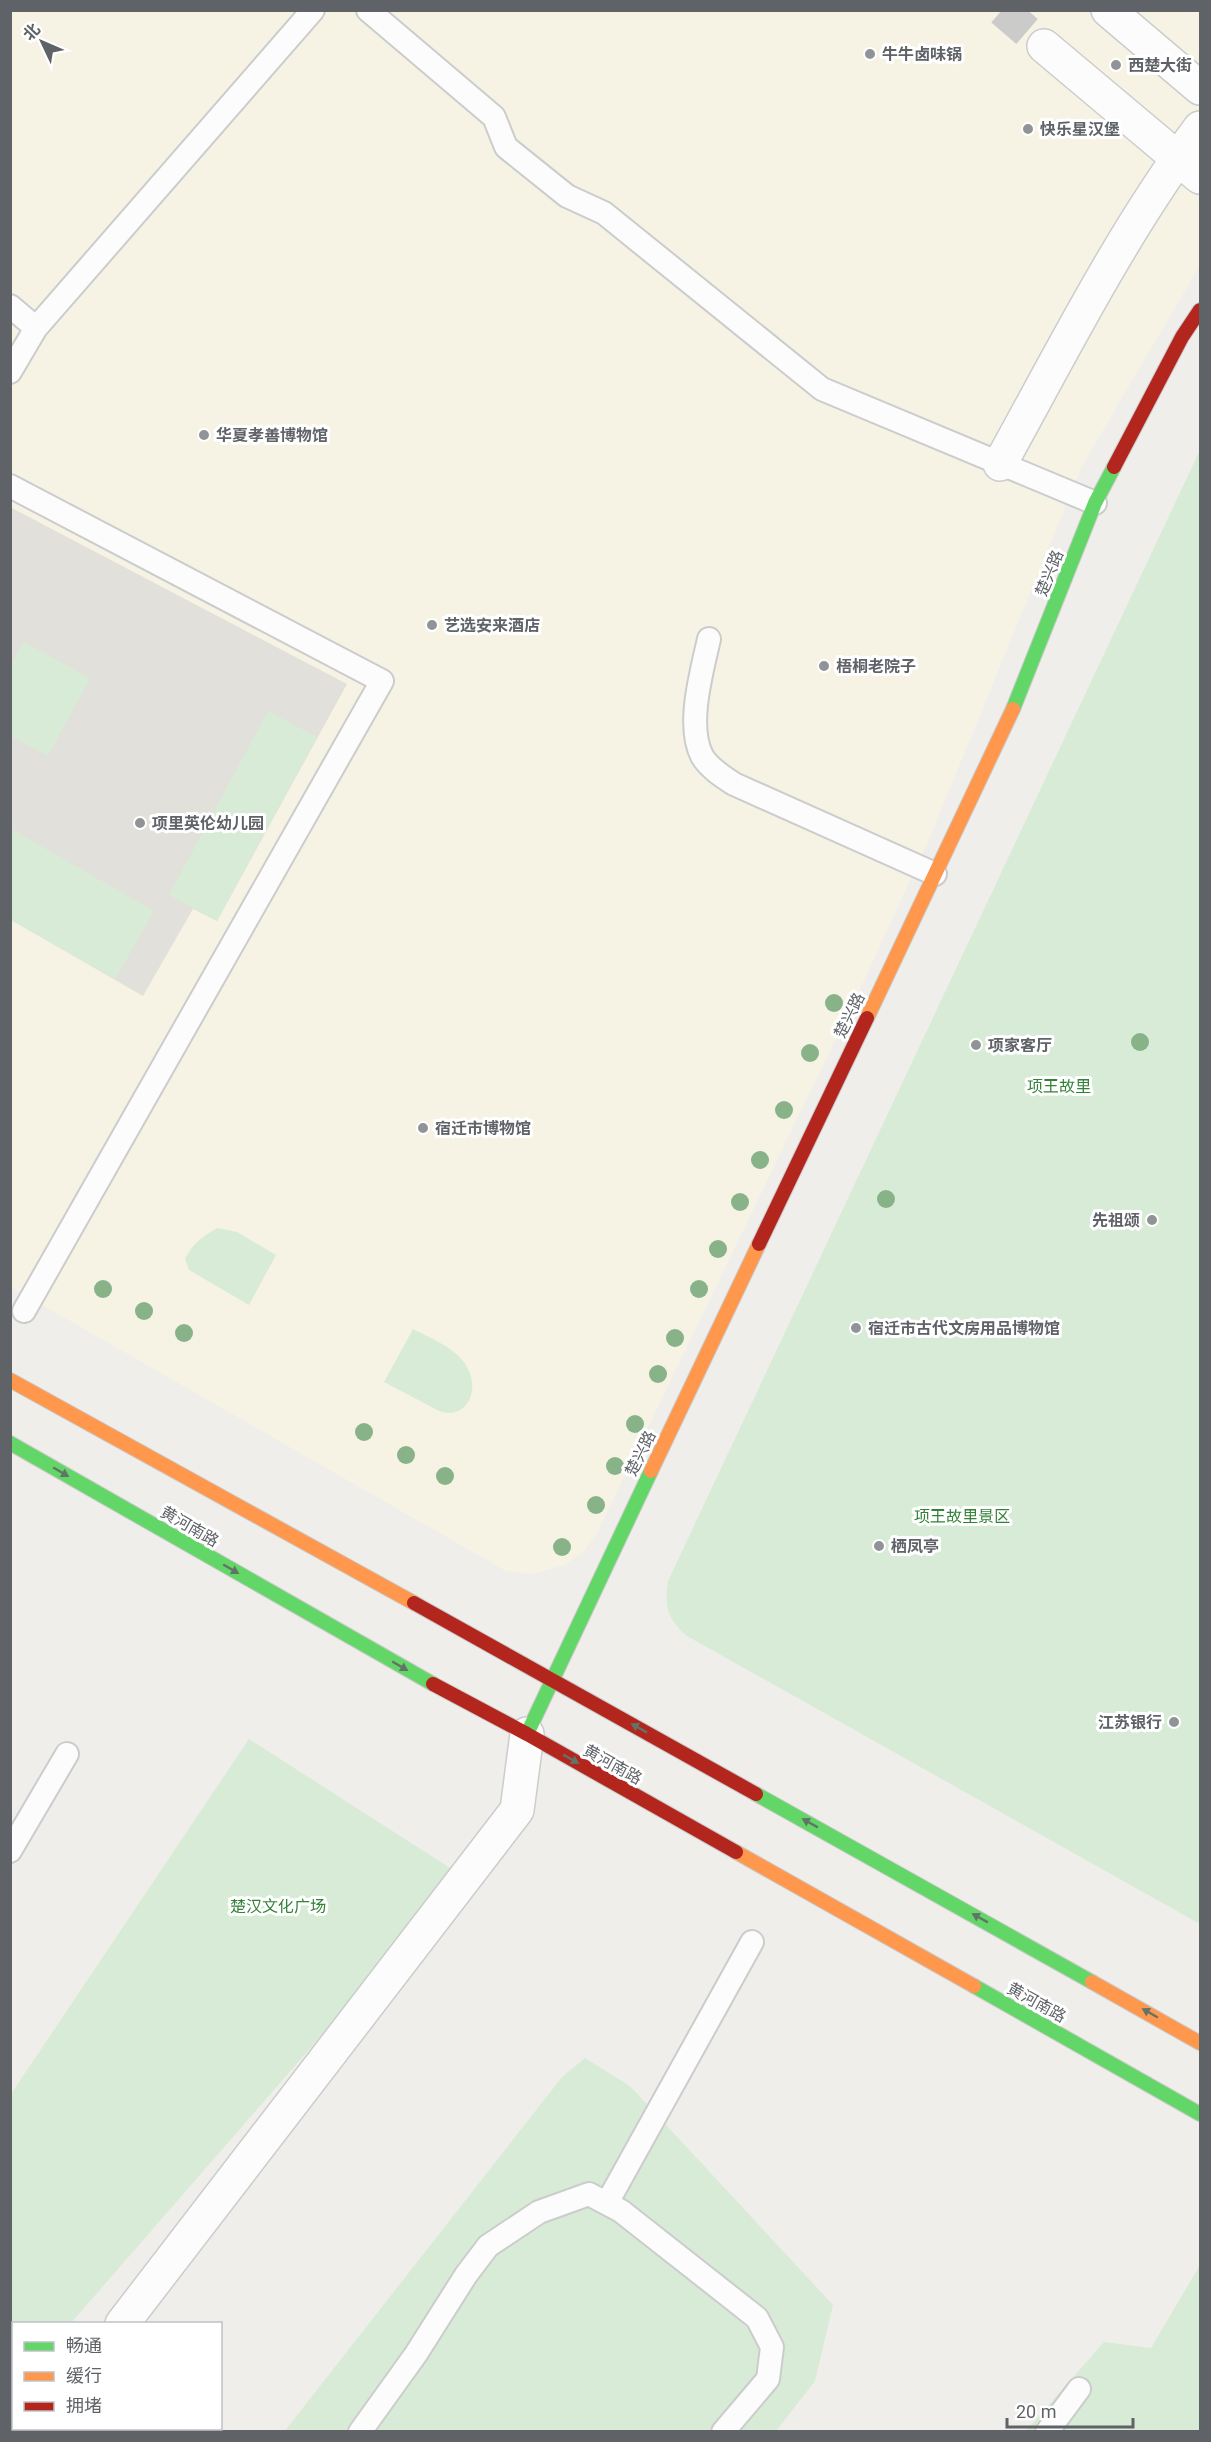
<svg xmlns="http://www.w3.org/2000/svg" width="1211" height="2442" font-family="Roboto,'Noto Sans SC',sans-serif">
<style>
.commercial{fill:#f7f3e4}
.education{fill:#e2e0da}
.green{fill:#d8ebd6}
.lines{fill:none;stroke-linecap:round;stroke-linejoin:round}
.street-tunnel{stroke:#cbcbca;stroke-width:33;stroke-dasharray:33 16;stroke-linecap:butt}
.lane-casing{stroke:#cbcccc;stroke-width:26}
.street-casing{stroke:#cbcccc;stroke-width:36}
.fast-casing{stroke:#cacacb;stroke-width:16}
.slow-casing{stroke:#cacacb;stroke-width:16}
.jam-casing{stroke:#cacacb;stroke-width:16}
.lane{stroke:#fdfcfc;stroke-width:22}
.street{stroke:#fdfcfc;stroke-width:33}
.fast{stroke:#63d668;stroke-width:14}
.slow{stroke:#ff974d;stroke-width:14}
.jam{stroke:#b3261e;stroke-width:14}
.tree{fill:#88b388}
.oneway{fill:#607468}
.poi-dot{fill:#919496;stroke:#fff;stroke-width:2}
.labels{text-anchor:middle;stroke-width:6;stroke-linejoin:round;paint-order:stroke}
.poi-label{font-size:16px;font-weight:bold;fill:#5f6368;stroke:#fff;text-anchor:start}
.street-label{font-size:16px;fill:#5f6368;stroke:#fff}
.park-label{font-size:16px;fill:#348238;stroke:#fff}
</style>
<rect width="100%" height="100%" fill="#efeeea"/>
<path class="commercial" d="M11 11H1200V265L1082 466 930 837 867 974 596 1535 583 1552 565 1565 531 1574 506 1571 11 1287Z"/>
<path class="education" d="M10 507 347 684 217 921 193 909 143 996 11 920Z"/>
<path class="green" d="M1200 450V1924L687 1636C667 1619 664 1606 668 1581Z
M23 642 90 678 48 756 11 736V665Z
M268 711 317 737 217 921 169 895Z
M11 829 154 911 115 979 11 920Z
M217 1228 237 1232 276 1255 249 1305 189 1270 185 1259C193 1243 202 1237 217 1228Z
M413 1329C432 1339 460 1349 469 1371 479 1394 465 1420 439 1411L384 1382Z
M249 1739 461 1875 71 2323 14 2324V2389L11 2393V2094Z
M585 2058 630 2086 833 2305 815 2381 776 2431 284 2432 562 2077Z
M1200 2265V2431L1025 2432 1104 2342 1151 2348Z"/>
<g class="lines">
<path class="street-tunnel" d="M1002 10 1044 46"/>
<g class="lane-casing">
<path id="lane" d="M368 10 494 117 506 147 567 196 604 213 822 389 1095 503
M10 306 36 328
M10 372 36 328 313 10
M10 486 382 681 24 1311
M709 639C702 671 686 725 702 756 709 768 723 777 734 784L935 874
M10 1851 67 1754
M607 2203 752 1942
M360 2432 416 2354 466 2275 488 2246 539 2212 589 2194 621 2211 757 2318 772 2347 768 2379 723 2432
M1047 2432 1079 2389"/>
</g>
<g class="street-casing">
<path id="street" d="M1108 10 1200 88
M1044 46 1200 177
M1000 464C1063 350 1122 232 1200 128
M122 2324 517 1810 527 1734
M30 2432 32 2428"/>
</g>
<g class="fast-casing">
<path id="fast" d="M1013 709 1095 503 1114 467
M10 1443 433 1684
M527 1734 651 1471
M756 1794 1092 1982
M974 1986 1200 2114"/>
</g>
<g class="slow-casing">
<path id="slow" d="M867 1018 1013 709
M10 1380 414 1603
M651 1471 759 1244
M736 1852 974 1986
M1092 1982 1200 2043"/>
</g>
<g class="jam-casing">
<path id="jam" d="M1114 467 1182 337 1200 310
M759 1244 867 1018
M414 1603 756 1794
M433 1684 527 1734 736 1852"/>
</g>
<use href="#lane" class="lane"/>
<use href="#street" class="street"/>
<use href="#fast" class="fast"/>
<use href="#slow" class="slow"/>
<use href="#jam" class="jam"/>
</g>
<g class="tree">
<circle cx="834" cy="1003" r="9"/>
<circle cx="1140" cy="1042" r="9"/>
<circle cx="810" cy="1053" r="9"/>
<circle cx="784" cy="1110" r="9"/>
<circle cx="760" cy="1160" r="9"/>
<circle cx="886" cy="1199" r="9"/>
<circle cx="740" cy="1202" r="9"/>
<circle cx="718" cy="1249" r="9"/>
<circle cx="103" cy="1289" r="9"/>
<circle cx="699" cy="1289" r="9"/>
<circle cx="144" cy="1311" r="9"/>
<circle cx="184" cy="1333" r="9"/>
<circle cx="675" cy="1338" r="9"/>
<circle cx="658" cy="1374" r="9"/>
<circle cx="635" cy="1424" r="9"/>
<circle cx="364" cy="1432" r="9"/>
<circle cx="406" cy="1455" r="9"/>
<circle cx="615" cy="1466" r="9"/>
<circle cx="445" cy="1476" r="9"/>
<circle cx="596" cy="1505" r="9"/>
<circle cx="562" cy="1547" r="9"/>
</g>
<defs><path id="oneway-solid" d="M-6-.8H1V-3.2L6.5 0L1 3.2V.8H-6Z" transform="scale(1.5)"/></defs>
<g class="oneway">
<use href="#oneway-solid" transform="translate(61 1472) rotate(30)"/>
<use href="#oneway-solid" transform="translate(231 1569) rotate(30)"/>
<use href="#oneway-solid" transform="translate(400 1666) rotate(30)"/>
<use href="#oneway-solid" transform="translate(639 1728) rotate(-151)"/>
<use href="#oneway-solid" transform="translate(571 1759) rotate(29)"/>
<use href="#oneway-solid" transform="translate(810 1823) rotate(-151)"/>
<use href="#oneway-solid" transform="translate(980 1918) rotate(-151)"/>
<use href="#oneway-solid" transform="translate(1150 2013) rotate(-150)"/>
</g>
<g class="poi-dot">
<circle cx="870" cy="54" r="6"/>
<circle cx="1116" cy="65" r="6"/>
<circle cx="1028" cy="129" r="6"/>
<circle cx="204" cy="435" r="6"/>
<circle cx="432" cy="625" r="6"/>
<circle cx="824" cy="666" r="6"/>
<circle cx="140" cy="823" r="6"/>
<circle cx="976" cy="1045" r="6"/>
<circle cx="423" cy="1128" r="6"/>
<circle cx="1152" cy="1220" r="6"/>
<circle cx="856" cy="1328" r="6"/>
<circle cx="879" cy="1546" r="6"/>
<circle cx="1174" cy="1722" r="6"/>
</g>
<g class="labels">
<g class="poi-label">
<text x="882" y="60">牛牛卤味锅</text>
<text x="1128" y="71">西楚大街</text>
<text x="1040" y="135">快乐星汉堡</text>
<text x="216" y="441">华夏孝善博物馆</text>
<text x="444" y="631">艺选安来酒店</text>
<text x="836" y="672">梧桐老院子</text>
<text x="152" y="829">项里英伦幼儿园</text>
<text x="988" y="1051">项家客厅</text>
<text x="435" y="1134">宿迁市博物馆</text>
<text x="1140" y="1226" text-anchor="end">先祖颂</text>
<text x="868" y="1334">宿迁市古代文房用品博物馆</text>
<text x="891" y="1552">栖凤亭</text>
<text x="1162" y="1728" text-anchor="end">江苏银行</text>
</g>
<g class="street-label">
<text transform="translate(1049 573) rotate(-68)" y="6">楚兴路</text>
<text transform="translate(849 1015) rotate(-64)" y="6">楚兴路</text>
<text transform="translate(640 1453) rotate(-64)" y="6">楚兴路</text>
<text transform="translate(190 1526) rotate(30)" y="6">黄河南路</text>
<text transform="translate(613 1764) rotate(29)" y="6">黄河南路</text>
<text transform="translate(1037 2002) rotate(29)" y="6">黄河南路</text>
</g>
<g class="park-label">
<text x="1059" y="1092">项王故里</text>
<text x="962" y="1522">项王故里景区</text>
<text x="278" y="1912">楚汉文化广场</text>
</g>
</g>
<rect width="1211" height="2442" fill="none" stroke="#5f6368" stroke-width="24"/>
<rect x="12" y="2322" width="210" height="108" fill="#ffffff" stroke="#bfc1c3" stroke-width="1.5"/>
<rect x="24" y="2342" width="30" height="9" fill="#63d668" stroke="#bfc1c3" stroke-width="1.5"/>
<text x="66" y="2352" font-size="18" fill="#5f6368">畅通</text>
<rect x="24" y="2372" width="30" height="9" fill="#ff974d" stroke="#bfc1c3" stroke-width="1.5"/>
<text x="66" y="2382" font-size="18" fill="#5f6368">缓行</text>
<rect x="24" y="2402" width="30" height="9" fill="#b3261e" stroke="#bfc1c3" stroke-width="1.5"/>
<text x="66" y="2412" font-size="18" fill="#5f6368">拥堵</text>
<g transform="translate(42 42) rotate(314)" stroke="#ffffff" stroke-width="4.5" paint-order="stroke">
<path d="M0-4.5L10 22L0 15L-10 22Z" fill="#5f6368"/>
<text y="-9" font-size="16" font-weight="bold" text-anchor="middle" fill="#5f6368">北</text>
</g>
<path d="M1007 2418v9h126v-9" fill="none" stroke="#5f6368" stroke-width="3"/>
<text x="1016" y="2418" font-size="18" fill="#5f6368" stroke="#ffffff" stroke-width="4.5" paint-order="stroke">20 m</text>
</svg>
